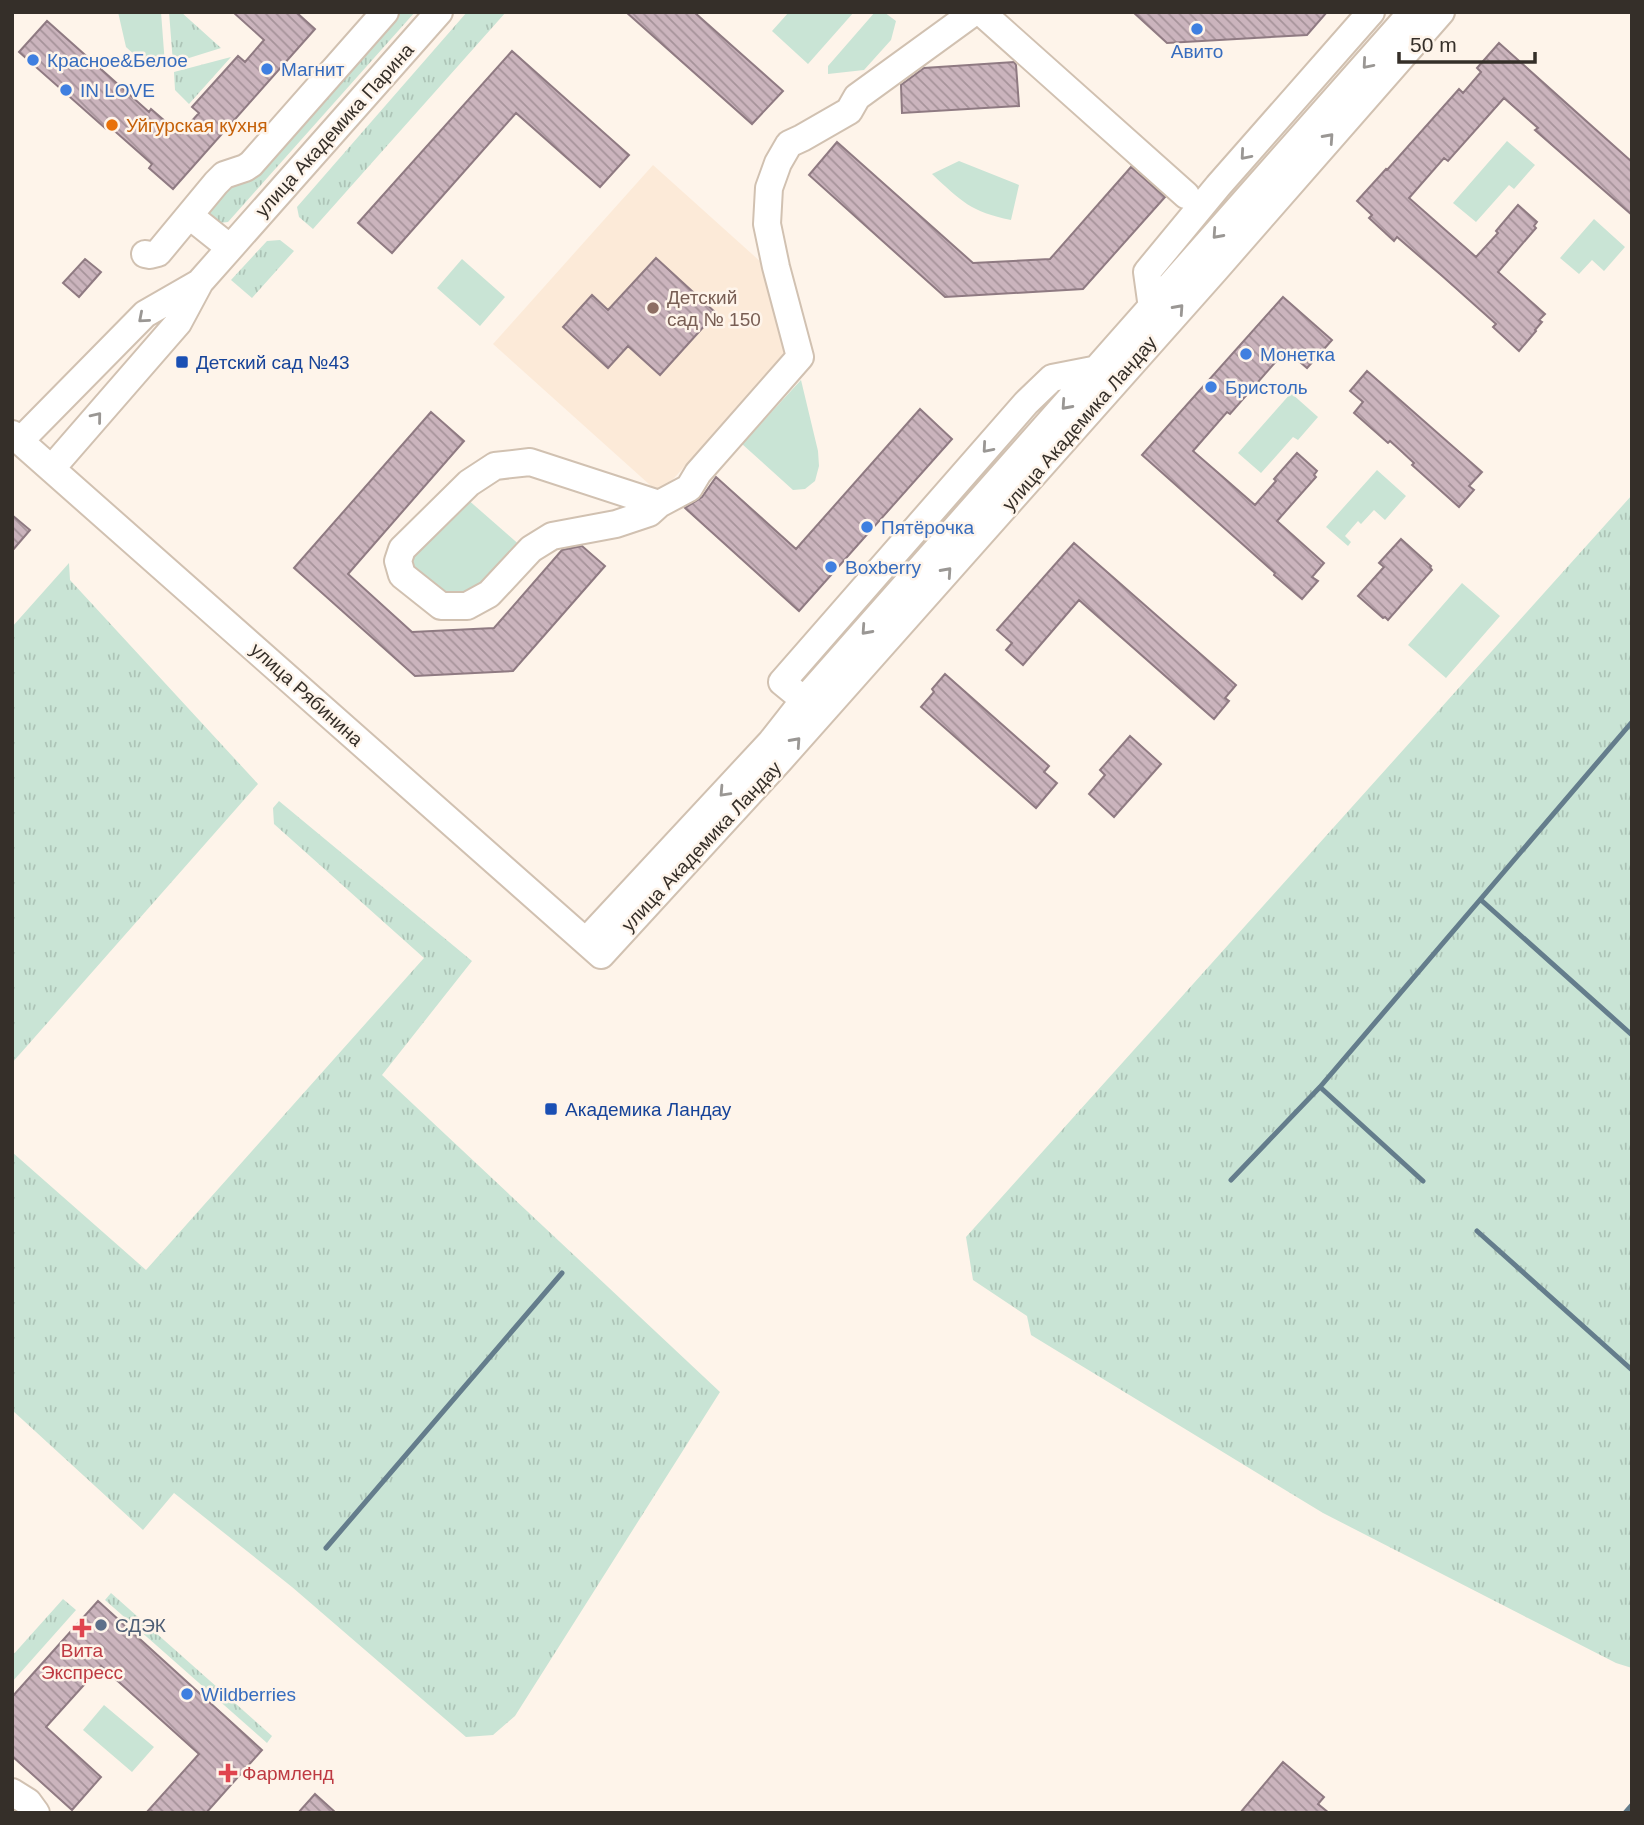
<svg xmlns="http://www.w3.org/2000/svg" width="1644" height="1825" font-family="Arial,sans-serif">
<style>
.built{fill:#fcead8}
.grass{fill:url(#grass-tufts)}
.park{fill:#c9e4d5}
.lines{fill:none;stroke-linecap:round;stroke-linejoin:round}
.stream{stroke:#647d8c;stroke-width:5}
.building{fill:url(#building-back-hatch);stroke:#8f7a82;stroke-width:2}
.minor-casing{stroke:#d1c1b1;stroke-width:30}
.minor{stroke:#fff;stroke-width:26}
.oneway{stroke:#9a9794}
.shop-dot{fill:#3f7fe0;stroke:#fef4ea;stroke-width:2.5}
.food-dot{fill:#e8710a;stroke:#fef4ea;stroke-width:2.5}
.education-dot{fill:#8d6e63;stroke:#fef4ea;stroke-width:2.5}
.transit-dot{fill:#1a4fb4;stroke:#fef4ea;stroke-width:2.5}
.service-dot{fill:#5c6f8a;stroke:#fef4ea;stroke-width:2.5}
.health-dot{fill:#e0444e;stroke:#fef4ea;stroke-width:2.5}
.labels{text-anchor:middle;stroke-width:5;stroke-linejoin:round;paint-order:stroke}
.shop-label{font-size:19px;fill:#366cbe;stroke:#fef4ea;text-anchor:start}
.food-label{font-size:19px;fill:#c56008;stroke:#fef4ea;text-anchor:start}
.street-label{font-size:19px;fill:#352f29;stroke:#fef4ea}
.education-label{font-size:19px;fill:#785e54;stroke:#fef4ea;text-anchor:start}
.transit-label{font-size:19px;fill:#164399;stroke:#fef4ea;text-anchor:start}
.service-label{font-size:19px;fill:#4e5e75;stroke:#fef4ea;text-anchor:start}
.health-label{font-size:19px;fill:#be3a42;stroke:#fef4ea}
</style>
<defs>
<pattern id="grass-tufts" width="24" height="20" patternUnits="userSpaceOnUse" patternTransform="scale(1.75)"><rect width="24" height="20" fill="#c9e4d5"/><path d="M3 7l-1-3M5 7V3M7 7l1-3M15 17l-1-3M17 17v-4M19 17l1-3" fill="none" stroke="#adc4b7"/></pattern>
<pattern id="building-back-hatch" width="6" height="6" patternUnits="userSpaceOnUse" patternTransform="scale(1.75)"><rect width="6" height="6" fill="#cbb4bd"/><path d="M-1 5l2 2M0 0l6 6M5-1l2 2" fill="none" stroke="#a6939a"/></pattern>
</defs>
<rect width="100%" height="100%" fill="#fef4ea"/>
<path class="built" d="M653 165 772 272 789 349 660 494 493 344Z"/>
<path class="grass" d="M169 12H181L221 48 173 63Z
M392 12H415L228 222 219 223 209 215V203Z
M467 12H506L313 229 299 217 297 207Z
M231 57 189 104 175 90 174 72Z
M280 240 294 251 252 298 231 280 267 241Z
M1632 495V1668L1616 1663 1323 1513 1031 1335 1027 1316 973 1280 966 1237Z
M69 563 70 580 258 784 12 1063V627Z
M279 801 472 961 382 1075 720 1392 515 1716 493 1735 466 1737 292 1587 174 1493 143 1530 12 1410V1152L146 1270 424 958 274 824 273 808Z
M111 1593 272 1736 267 1743 105 1600Z
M63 1599 76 1610 12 1682V1656Z"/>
<path class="park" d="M118 12H161L165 65 151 70 126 47Z
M789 12H854L808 64 772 31Z
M875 12H884L896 21 891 40 864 70 828 74V66Z
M1507 141 1535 165 1514 189 1509 185 1476 222 1453 203Z
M959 161 1019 185 1011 220C971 212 961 201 932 174Z
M1594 219 1625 247 1604 271 1592 260 1579 274 1560 258Z
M462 259 505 297 480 326 437 288Z
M801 380 818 451 819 466 815 481 805 489 793 490 742 444Z
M1291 393 1318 417 1298 440 1293 437 1261 473 1238 453Z
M1377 470 1406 496 1385 520 1374 510 1361 524 1358 521 1345 536 1351 542 1348 546 1326 527Z
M466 498 522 547 483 590 447 599 411 568 414 554Z
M1462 583 1500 616 1446 678 1408 645Z
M104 1705 154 1747 132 1772 83 1730Z"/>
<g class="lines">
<path class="stream" d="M1481 900 1632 1035
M1320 1087 1423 1181
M1231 1180 1320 1087 1632 722
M1477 1231 1632 1370
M326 1548 562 1273
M1625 1813 1632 1805"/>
</g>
<path class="building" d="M233 12H296L315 29 173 189 149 168 152 164 109 126 106 129 19 52 47 21 149 112 151 109 180 134 199 113 192 107 238 56 245 62 264 40Z
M626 12H694L783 91 752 124Z
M1133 12H1327L1307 35 1167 43Z
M1499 43 1632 162V215L1535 130 1538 128 1504 98 1448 161 1444 158 1409 198 1476 257 1498 233 1496 231 1518 205 1537 222 1534 226 1536 228 1498 272 1545 314 1539 320 1542 322 1535 330 1536 331 1519 351 1493 327 1496 324 1440 274 1397 237 1394 241 1369 218 1372 215 1357 201 1386 169 1387 170 1459 89 1463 93 1481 72 1477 68Z
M512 51 629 155 600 187 516 113 392 253 358 223Z
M1014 62 1016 65 1019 106 902 113 901 85 924 68Z
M837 142 973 263 1050 259 1131 167 1165 197 1083 289 945 297 809 175Z
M656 258 716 313 660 375 628 346 608 368 563 327 592 295 608 310Z
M85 259 101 272 79 297 63 283Z
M1283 297 1332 340 1307 368 1286 350 1230 414 1227 412 1193 451 1255 505 1276 481 1274 479 1297 453 1317 471 1314 475 1316 477 1277 521 1324 563 1312 577 1318 581 1302 599 1274 575 1275 573 1142 455Z
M1367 371 1482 472 1469 486 1474 490 1459 507 1412 465 1414 463 1400 450 1390 441 1388 443 1354 413 1363 402 1350 391Z
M920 409 952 439 799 611 685 508 702 497 716 477 796 549Z
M431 412 464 441 348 574 412 632 494 628 562 550 582 546 605 566 513 671 415 676 294 568Z
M12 515 30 530 12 551Z
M1401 539 1431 566 1430 567 1432 570 1388 620 1385 617 1383 618 1358 596 1384 567 1379 563Z
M1074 543 1236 685 1225 698 1229 701 1214 719 1079 600 1023 665 1006 650 1012 643 997 630Z
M945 674 1049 766 1044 772 1057 783 1036 808 921 707 934 692 932 689Z
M1130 736 1161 764 1114 817 1089 794 1105 775 1100 770Z
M98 1601 262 1750 206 1813H146L199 1754 101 1666 46 1727 101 1777 72 1810 12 1756V1697Z
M1283 1762 1324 1797 1318 1804 1329 1813H1240Z
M315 1794 336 1813H298Z"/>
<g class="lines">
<g class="minor-casing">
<path id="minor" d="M981 12 1186 195
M190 216 230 248
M145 254 150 255 158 253 216 183 224 175 245 168 251 164 385 12
M1152 308 1147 272 1218 186 1371 12
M12 434 601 955 779 761 1216 269 1441 12
M20 441 145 314 199 283
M530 462 659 504 649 513 616 524 552 536 531 549 489 594 467 606H441L402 575 398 561 402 549 469 483 495 466Z
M52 468 178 323 200 282 439 12
M659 504 689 488 698 473 800 357 776 267 767 224 769 188 778 163 789 144 802 138 849 111 857 97 974 12
M804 700 782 682 1026 403 1052 378 1098 369
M586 941 771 742 804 700 1412 12
M12 1792 28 1802 36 1813"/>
</g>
<use href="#minor" class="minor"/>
</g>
<defs><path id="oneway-chevron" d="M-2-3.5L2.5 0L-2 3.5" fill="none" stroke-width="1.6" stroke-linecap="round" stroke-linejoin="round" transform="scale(1.75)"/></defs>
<g class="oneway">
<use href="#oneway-chevron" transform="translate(1367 64) rotate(131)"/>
<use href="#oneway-chevron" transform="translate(1329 138) rotate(-48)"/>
<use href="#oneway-chevron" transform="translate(1245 155) rotate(131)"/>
<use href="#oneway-chevron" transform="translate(1217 234) rotate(132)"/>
<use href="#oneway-chevron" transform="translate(1179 309) rotate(-48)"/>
<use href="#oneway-chevron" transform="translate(143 318) rotate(139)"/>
<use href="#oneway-chevron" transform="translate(1066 405) rotate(132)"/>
<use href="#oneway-chevron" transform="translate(97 417) rotate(-51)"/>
<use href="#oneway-chevron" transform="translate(987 448) rotate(131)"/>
<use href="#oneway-chevron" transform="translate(947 572) rotate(-48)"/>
<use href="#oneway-chevron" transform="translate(866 630) rotate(132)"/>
<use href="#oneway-chevron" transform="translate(796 742) rotate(-48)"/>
<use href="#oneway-chevron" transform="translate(724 792) rotate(133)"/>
</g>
<g class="shop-dot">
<circle cx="1197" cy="29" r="7"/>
<circle cx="33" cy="60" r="7"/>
<circle cx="267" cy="69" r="7"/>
<circle cx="66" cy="90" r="7"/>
<circle cx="1246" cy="354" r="7"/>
<circle cx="1211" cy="387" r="7"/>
<circle cx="867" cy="527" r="7"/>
<circle cx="831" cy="567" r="7"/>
<circle cx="187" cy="1694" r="7"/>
</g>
<circle class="food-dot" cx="112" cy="125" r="7"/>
<circle class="education-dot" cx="653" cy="308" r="7"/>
<g class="transit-dot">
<rect x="175" y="355" width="14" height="14" rx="3.5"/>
<rect x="544" y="1102" width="14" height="14" rx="3.5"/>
</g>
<circle class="service-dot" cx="101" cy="1625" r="7"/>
<g class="health-dot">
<path d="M78.5 1617.5h7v7h7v7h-7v7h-7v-7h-7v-7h7z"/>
<path d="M224.5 1762.5h7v7h7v7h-7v7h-7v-7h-7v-7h7z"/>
</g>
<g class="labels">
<g class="shop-label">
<text x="1197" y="58" text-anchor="middle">Авито</text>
<text x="47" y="67">Красное&amp;Белое</text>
<text x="281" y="76">Магнит</text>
<text x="80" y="97">IN LOVE</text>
<text x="1260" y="361">Монетка</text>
<text x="1225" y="394">Бристоль</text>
<text x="881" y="534">Пятёрочка</text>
<text x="845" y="574">Boxberry</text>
<text x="201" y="1701">Wildberries</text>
</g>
<g class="food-label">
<text x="126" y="132">Уйгурская кухня</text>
</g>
<g class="street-label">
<text transform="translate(334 130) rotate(-48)" y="7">улица Академика Парина</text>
<text transform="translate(1079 423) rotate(-49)" y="7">улица Академика Ландау</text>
<text transform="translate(307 694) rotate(42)" y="7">улица Рябинина</text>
<text transform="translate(701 846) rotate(-47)" y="7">улица Академика Ландау</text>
</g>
<g class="education-label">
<text x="667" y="304">Детский<tspan x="667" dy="22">сад № 150</tspan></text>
</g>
<g class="transit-label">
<text x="196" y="369">Детский сад №43</text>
<text x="565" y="1116">Академика Ландау</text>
</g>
<g class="service-label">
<text x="115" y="1632">СДЭК</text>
</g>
<g class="health-label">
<text x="82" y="1657">Вита<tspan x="82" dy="22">Экспресс</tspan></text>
<text x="242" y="1780" text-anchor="start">Фармленд</text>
</g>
</g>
<rect width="1644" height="1825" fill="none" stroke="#352f29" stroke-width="28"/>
<path d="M1399 52v10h136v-10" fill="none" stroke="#352f29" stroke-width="3.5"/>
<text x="1410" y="52" font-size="21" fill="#352f29" stroke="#fef4ea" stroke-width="5" paint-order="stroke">50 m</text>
</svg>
